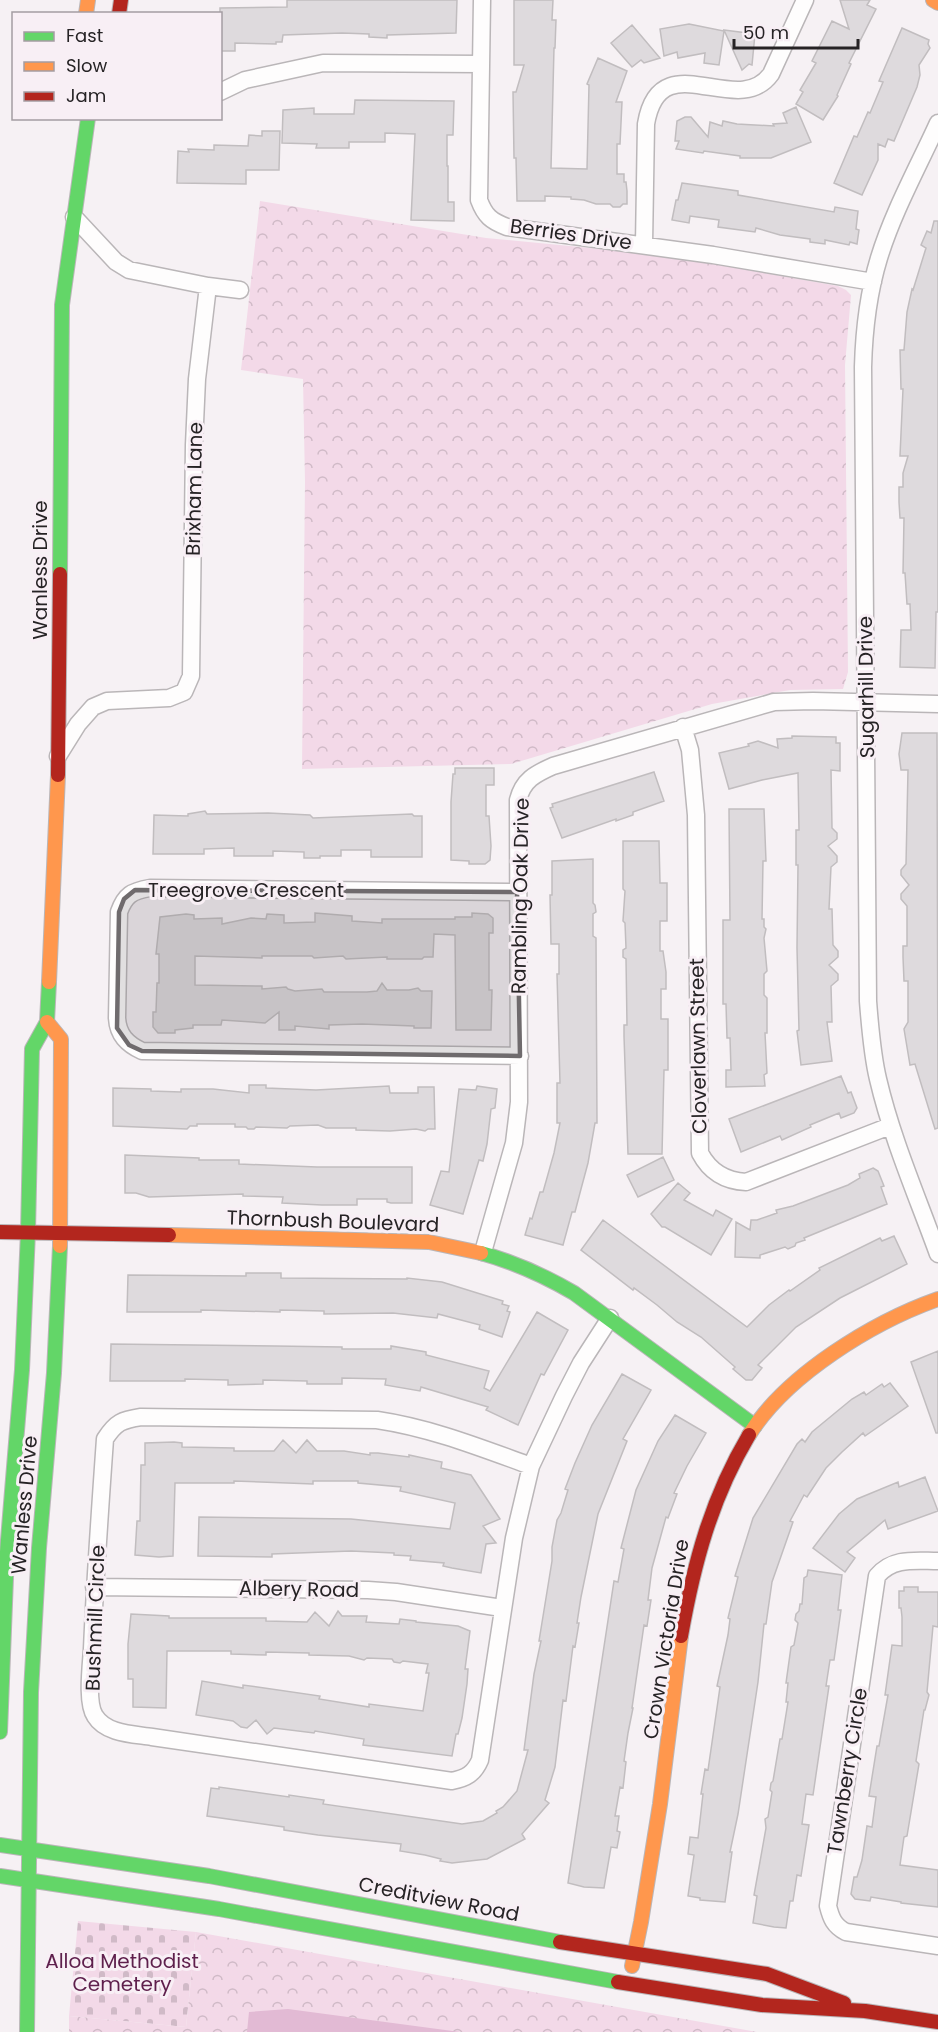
<svg xmlns="http://www.w3.org/2000/svg" width="938" height="2032" font-family="Poppins,sans-serif">
<style>
.cemetery{fill:url(#cemetery-stones)}
.park{fill:url(#park-crowns)}
.water{fill:#e2bad4}
.building{fill:#dedadd;stroke:#c1bdbf;stroke-width:1.5}
.lines{fill:none;stroke-linecap:round;stroke-linejoin:round}
.street-casing{stroke:#bab6b8;stroke-width:19}
.fast-casing{stroke:#bab6b8;stroke-width:16}
.slow-casing{stroke:#bab6b8;stroke-width:16}
.jam-casing{stroke:#bab6b8;stroke-width:16}
.street{stroke:#fefdfd;stroke-width:16}
.fast{stroke:#63d668;stroke-width:14}
.slow{stroke:#ff974d;stroke-width:14}
.jam{stroke:#b3261e;stroke-width:14}
.marked{fill:#6f6b6d;fill-opacity:0.2;stroke:#6f6b6d;stroke-width:4.5;stroke-linejoin:round}
.labels{text-anchor:middle;stroke-width:6;stroke-linejoin:round;paint-order:stroke}
.street-label{font-size:20px;fill:#262325;stroke:#f8eff5}
.park-label{font-size:20px;fill:#5e1f4c;stroke:#f8eff5}
</style>
<defs>
<pattern id="cemetery-stones" width="16" height="16" patternUnits="userSpaceOnUse" patternTransform="scale(1.5)"><rect width="16" height="16" fill="#f3d9e8"/><path d="M2 7V4a2 2 0 0 1 4 0v3zM10 15v-3a2 2 0 0 1 4 0v3z" fill="#d0bac7"/></pattern>
<pattern id="park-crowns" width="20" height="18" patternUnits="userSpaceOnUse" patternTransform="scale(1.5)"><rect width="20" height="18" fill="#f3d9e8"/><path d="M2 6a3 3 0 1 1 6 0M12 15a3 3 0 1 1 6 0" fill="none" stroke="#d0bac7"/></pattern>
</defs>
<rect width="100%" height="100%" fill="#f6f1f4"/>
<path class="cemetery" d="M78 1921 196 1932 186 2027 69 2016Z"/>
<path class="park" d="M260 201 486 238 621 251 714 264 838 286 846 290 851 295 845 365 848 672 843 689 790 690 712 704 511 764 302 769 305 482 303 379 241 370Z
M196 1932 757 2032H69V2016L186 2027Z"/>
<path class="water" d="M288 2009 460 2032H247L249 2012Z"/>
<path class="building" d="M287 0H457L456 33 387 35V38L369 37V34L342 33 283 35 282 42H276V44L235 43V51H220V8L287 7Z
M514 0H553L552 20H556L555 48H554L551 168 587 169 589 85 587 84 598 58 627 71 616 102H622L620 144H617V174H624V182H626L627 191V204H623L620 207H613L610 204H596L584 200 571 199V197L545 196V201H517L516 158H514L513 92H516L524 65H514Z
M840 0H870L867 5 876 9 849 63 851 64 837 95 838 96 823 120 796 104 803 92 800 90 816 63 812 61 832 21 849 29Z
M689 24 724 31 719 65 704 63 705 53 678 58 677 52 664 56 660 29Z
M632 25 660 58 644 63 641 60 632 67 611 43Z
M902 28 929 40 928 44 930 48 919 65 920 75 917 87 894 141 888 139 885 147 878 144V160L862 195 834 183 854 136 857 137 868 112 870 113 883 82 879 81Z
M724 30 755 34 752 65 749 64 742 70Z
M355 100 454 101 453 135H447V166H448V202H454V221L411 220 415 134 385 133V142H349V148H316L317 144 282 143 283 110 314 108V114H354Z
M796 107 811 142 771 158H740V156L704 151 703 153 676 149 679 141H675L677 121 685 117H691L708 137 710 122 722 126 723 121 737 124 774 126 773 124 787 123 783 113Z
M262 131H280L279 170H246V184L177 183 178 151 189 152 188 149 214 150V145L248 146 249 135 262 136Z
M682 183 738 191V195L834 212 835 207 858 211 856 229 859 230 857 244 850 242 849 245 825 240V244L810 242V239L780 235 756 228 755 232 718 227 719 220 690 216 689 223 672 220 676 200H678Z
M934 221H938V612H936L935 668 900 667 901 630H911L910 604H907L905 573H903L904 518H900L899 502V487H903V473L908 456H900L903 389H901L900 350H904L907 312 912 289 913 290 926 248 921 245 927 231 931 233Z
M902 733H937L938 1128 935 1129 915 1064 910 1065 904 1029 908 1022V981H904L903 957V946H907V906L901 899V894L909 885 901 875V870L906 864 908 770H901L899 754Z
M792 736 836 737V743H840V771L831 770 832 828 837 833V839L828 846 837 856V862L831 867 829 909H832L833 945 838 951V957L829 965 838 974V980L831 986 832 1022H827L832 1061 801 1065 797 1031 799 1030 797 948 798 865H796V830H799L798 773 762 780 729 789 719 753 749 746 748 744 758 741 778 748 777 739 792 738Z
M455 768H494V785H486V816H489L491 846 490 860 485 864H469V861L451 860V802L453 774H455Z
M654 772 664 801 633 812V815L616 821V819L562 838 550 808 553 807 552 804Z
M729 809H764L766 861H763L762 919H764V927L766 929 764 938 767 971 764 974V995L767 998V1033H765L767 1073 764 1075 765 1086 726 1087V1070H731L730 1038H727L726 1004H723V920H730Z
M205 811 207 814 268 813 310 815 313 818 412 814 414 816H422V857H371V850H341V856H320V858H304V852L273 851V856H234V848L204 849V854H153L154 815 188 816V814Z
M623 841H659L660 883H667V921H660V951H663L666 972V989H661V1019H668V1070H664L662 1154H628L624 1036V1025H627L626 959 623 957V950L626 948 625 923 623 921 625 891 623 889Z
M593 859V903L595 905 596 912 593 914V936L596 938 597 1123H595L588 1163 581 1189 575 1212H572L563 1245 525 1235 530 1218 532 1219 540 1192H543L554 1153 560 1123H557V1083H560L557 974H559V944H551L550 895H552V861Z
M315 913 352 916V921L382 923V919H455V917H472V913L488 914 493 918V933H489V990H492L491 1030H456L455 935 434 934 433 957H424L422 959H387V957L346 959 343 956 314 958 312 956H262V958L195 956V985L262 986V989L286 987 288 989 295 991 322 989 324 992H367L377 991 382 983 387 990H409L418 988 421 991H432L431 1028H414V1026L362 1024 329 1025V1029L295 1026V1030H279V1012L265 1023 222 1020 221 1025H193V1028L175 1030V1033H158L153 1027V1012H156L157 983H159V954H156L160 917 186 914 194 915V919L222 918V924L251 918 266 919 267 914 284 915V923L315 922Z
M841 1076 848 1093 851 1092 857 1108 854 1113 841 1118 839 1113 810 1125 811 1127 782 1140 780 1136 741 1152 729 1119Z
M249 1085H266V1088L316 1090 389 1086 390 1093H418V1087H434L435 1129H428L425 1131 416 1129 390 1131 356 1130V1128H326L318 1125 290 1126 287 1128 256 1127 254 1129H248L246 1127H235V1124H197V1126H190L187 1129 113 1126V1088L151 1089V1091L181 1092V1089H213L249 1093Z
M477 1086 497 1089 495 1108 491 1109 487 1144 483 1161 479 1160 463 1214 430 1205 441 1171 449 1172 459 1089 476 1090Z
M125 1155 199 1158V1160H239V1164L317 1167H412V1203H391L387 1202V1199H357V1205H322L282 1203 283 1197 243 1196V1194L149 1197 136 1193H125Z
M663 1157 674 1180 638 1197 627 1175Z
M873 1168 878 1171 884 1186 881 1187 887 1204 804 1238 805 1240 796 1243 795 1246 788 1249 785 1247 760 1255V1258L735 1257 736 1222 750 1230 751 1220H757L777 1213 776 1210 793 1206 848 1185 860 1178 859 1174Z
M678 1183 690 1193 684 1200 713 1216 716 1210 732 1219 711 1255 665 1227H662L651 1214Z
M603 1220 747 1327 769 1305 789 1290 790 1291 820 1270 819 1268 880 1238 882 1241 894 1236 907 1264 840 1298 796 1327 758 1365 762 1368 752 1380H746L733 1369 735 1367 701 1337 677 1322 657 1305 634 1288 633 1290 581 1250Z
M246 1273H281V1278L407 1279V1278L442 1282 503 1301 502 1304 509 1306 507 1311 510 1312 502 1337 479 1329 480 1325 438 1314 437 1318 393 1313 324 1314V1311L280 1310V1312L201 1310V1312H127L128 1275 246 1276Z
M537 1312 568 1330 544 1375 541 1374 518 1425 486 1410 488 1407 421 1387 420 1391 385 1385 386 1379 342 1378V1384H307V1381L263 1380V1384L228 1385V1380L185 1379V1381H110L111 1344 275 1346 342 1347V1349H391V1346L426 1352V1355L489 1371 484 1388 490 1391Z
M938 1351V1433H936L911 1362Z
M622 1374 651 1390 623 1439 627 1441 598 1514 581 1597 577 1623H579L575 1647 573 1646 566 1701 563 1700 555 1767 545 1800 549 1803 522 1834 525 1839 487 1859 452 1863 440 1861 441 1859 425 1855 400 1851 401 1844 318 1835 284 1830V1827L207 1816 211 1788 219 1789V1787L289 1797V1795L324 1800 323 1804 462 1824 483 1821 497 1813 496 1811 503 1807 517 1791 528 1750H524L534 1674 541 1641H539L552 1561V1547L557 1520 561 1513 568 1490 565 1489 575 1463 592 1425Z
M890 1383 908 1406 865 1436 863 1433 842 1452 826 1468 807 1497 804 1495 790 1521 793 1522 772 1582 766 1624H764L758 1682 738 1814 730 1852H732L725 1902 700 1900V1898L688 1896 694 1855 688 1854 690 1837 698 1838 703 1794H701L705 1769 708 1770 720 1687 717 1686 728 1635 730 1619 728 1618 738 1577 735 1576 753 1518 797 1444 802 1439 805 1442 812 1432 852 1399 864 1392 866 1395 882 1384 884 1387Z
M675 1415 706 1433 687 1466 674 1493 677 1494 668 1518 666 1517 652 1568 648 1600H651L647 1626 644 1625 632 1708H633L628 1733 624 1761 626 1762 623 1788 620 1787 615 1816H619L617 1831 620 1832 617 1848 611 1847 604 1888 584 1887 568 1883 614 1581 618 1582 624 1549 621 1548 636 1490 658 1441Z
M283 1440 296 1453 307 1440 317 1451H344L370 1455V1453H378L409 1457V1455L442 1462 441 1468 471 1475 500 1519 483 1526 496 1543 486 1544 481 1573 452 1568 443 1566 444 1563 410 1560 411 1556 394 1555V1553L351 1551 272 1554V1557L198 1556 199 1517 351 1519 450 1529 455 1503 400 1491 401 1487 358 1483V1481H313V1484L234 1481V1483H175L173 1556 159 1557 135 1555 137 1521H140L141 1465H145V1443L174 1442 182 1443V1447L234 1448V1451H274Z
M925 1477 938 1511 888 1529 885 1520 847 1552 855 1558 845 1572 813 1548 839 1514 857 1499 898 1482 899 1487Z
M808 1570 842 1575 838 1610H841L834 1660H830L826 1686H829L813 1795 806 1794 802 1824 809 1825 801 1876 797 1875 793 1901H790L786 1928 774 1927 753 1923 757 1896 754 1895 766 1828 765 1819 768 1817 772 1792 770 1790 771 1783 773 1781 780 1739H782L788 1702H786L788 1683H786L791 1647 794 1645 798 1623 795 1620 796 1614 799 1611 800 1604H802L804 1578 807 1576Z
M904 1587H918V1592H938V1627L933 1626 927 1692 929 1695 925 1710H924L916 1761 919 1764 907 1836 904 1837 900 1865 938 1870V1907L901 1903V1902L871 1897 870 1901 855 1899 851 1894 854 1877H857L862 1860 867 1826 872 1827 876 1797 869 1796 877 1746H879L888 1695H885L892 1645 902 1646V1617L901 1608H899V1591H904Z
M338 1611 342 1616H367L366 1622 399 1624 400 1619 416 1621V1622L458 1626 470 1631 465 1669H468L467 1684 462 1718 458 1734H456L452 1756 363 1745 364 1739 315 1731 314 1733 274 1728 267 1734 256 1720 247 1728 241 1727 233 1721 196 1715 202 1681 243 1688V1685L320 1696 319 1699 369 1707V1704L423 1711 429 1673H426L428 1664 403 1661 400 1663 394 1662 392 1659 367 1658 364 1660 349 1656 309 1655V1653L266 1652V1655L231 1654V1651H167L166 1708 133 1707V1679H128V1644L131 1614 169 1616V1618H266V1621L307 1622 315 1612 329 1626Z"/>
<g class="lines">
<g class="street-casing">
<path id="street" d="M482 0 479 200C485 216 491 221 507 227L713 255 873 282
M220 92 245 80 323 63 481 64
M938 123C918 167 893 212 879 258 868 294 864 329 863 367L868 1001C870 1027 872 1054 878 1079 892 1139 917 1196 938 1254
M644 244 646 124C660 41 737 121 771 74L805 0
M208 286 240 290
M683 727 690 750 696 815 700 1153C710 1172 725 1181 746 1182L890 1126
M58 756 78 724 93 707 107 701 169 698 184 692 191 676 194 445 197 379 208 286 129 270 116 262 74 217
M517 892 150 888C132 891 125 895 119 912L117 1018C118 1035 127 1044 142 1051L520 1056
M483 1252 514 1143 519 1102 518 800C523 780 535 774 553 766L774 702 813 701 938 704
M531 1466C481 1448 431 1428 377 1420L141 1417C122 1420 116 1422 105 1439 100 1509 95 1579 92 1649 91 1665 86 1703 95 1716 106 1734 133 1734 152 1737L452 1781C466 1778 474 1774 480 1760L514 1538 531 1466 564 1396 581 1363 610 1318
M938 1561C915 1561 893 1557 877 1576L828 1906C831 1918 834 1926 846 1932L938 1946
M94 1587 368 1590 396 1592 502 1608"/>
</g>
<g class="fast-casing">
<path id="fast" d="M60 574 62 305 88 118
M481 1253C514 1262 545 1276 574 1293L755 1426
M0 1732 7 1552 22 1370 28 1232 32 1049 47 1022 49 982
M0 1845 209 1876 560 1942
M0 1876 219 1909 618 1982
M27 2032 31 1692 39 1548 54 1373 60 1246"/>
</g>
<g class="slow-casing">
<path id="slow" d="M933 0 938 3
M86 14 88 0
M49 982 58 775
M47 1022 61 1039 60 1246
M169 1235 429 1242 481 1253
M749 1435C786 1375 873 1322 938 1299
M632 1966 641 1922 660 1804 681 1636"/>
</g>
<g class="jam-casing">
<path id="jam" d="M119 14 121 0
M58 775 60 574
M0 1232 169 1235
M681 1636C694 1563 711 1499 749 1435
M560 1942 767 1974 844 2003
M618 1982 762 2005 865 2011 938 2022"/>
</g>
<use href="#street" class="street"/>
<use href="#fast" class="fast"/>
<use href="#slow" class="slow"/>
<use href="#jam" class="jam"/>
</g>
<path class="marked" d="M135 890 517 892 520 1056 142 1051 129 1045 117 1028 119 912 124 899Z"/>
<g class="labels">
<g class="street-label">
<text transform="translate(571 234) rotate(8)" y="7">Berries Drive</text>
<text transform="translate(194 489) rotate(-89)" y="7">Brixham Lane</text>
<text transform="translate(40 570) rotate(-90)" y="7">Wanless Drive</text>
<text transform="translate(866 687) rotate(-91)" y="7">Sugarhill Drive</text>
<text x="246" y="897">Treegrove Crescent</text>
<text transform="translate(520 896) rotate(-89)" y="7">Rambling Oak Drive</text>
<text transform="translate(698 1046) rotate(-91)" y="7">Cloverlawn Street</text>
<text transform="translate(333 1221) rotate(2)" y="7">Thornbush Boulevard</text>
<text transform="translate(24 1505) rotate(-85)" y="7">Wanless Drive</text>
<text transform="translate(299 1589) rotate(1)" y="7">Albery Road</text>
<text transform="translate(95 1618) rotate(-88)" y="7">Bushmill Circle</text>
<text transform="translate(666 1639) rotate(-81)" y="7">Crown Victoria Drive</text>
<text transform="translate(847 1771) rotate(-81)" y="7">Tawnberry Circle</text>
<text transform="translate(439 1899) rotate(11)" y="7">Creditview Road</text>
</g>
<g class="park-label">
<text x="122" y="1968">Alloa Methodist<tspan x="122" dy="23">Cemetery</tspan></text>
</g>
</g>
<rect x="12" y="12" width="210" height="108" fill="#f8eff5" stroke="#a49da2" stroke-width="1.5"/>
<rect x="24" y="32" width="30" height="9" fill="#63d668" stroke="#a49da2" stroke-width="1.5"/>
<text x="66" y="42" font-size="18" fill="#262325">Fast</text>
<rect x="24" y="62" width="30" height="9" fill="#ff974d" stroke="#a49da2" stroke-width="1.5"/>
<text x="66" y="72" font-size="18" fill="#262325">Slow</text>
<rect x="24" y="92" width="30" height="9" fill="#b3261e" stroke="#a49da2" stroke-width="1.5"/>
<text x="66" y="102" font-size="18" fill="#262325">Jam</text>
<path d="M734 39v9h124v-9" fill="none" stroke="#262325" stroke-width="3"/>
<text x="743" y="39" font-size="18" fill="#262325" stroke="#f8eff5" stroke-width="4.5" paint-order="stroke">50 m</text>
</svg>
